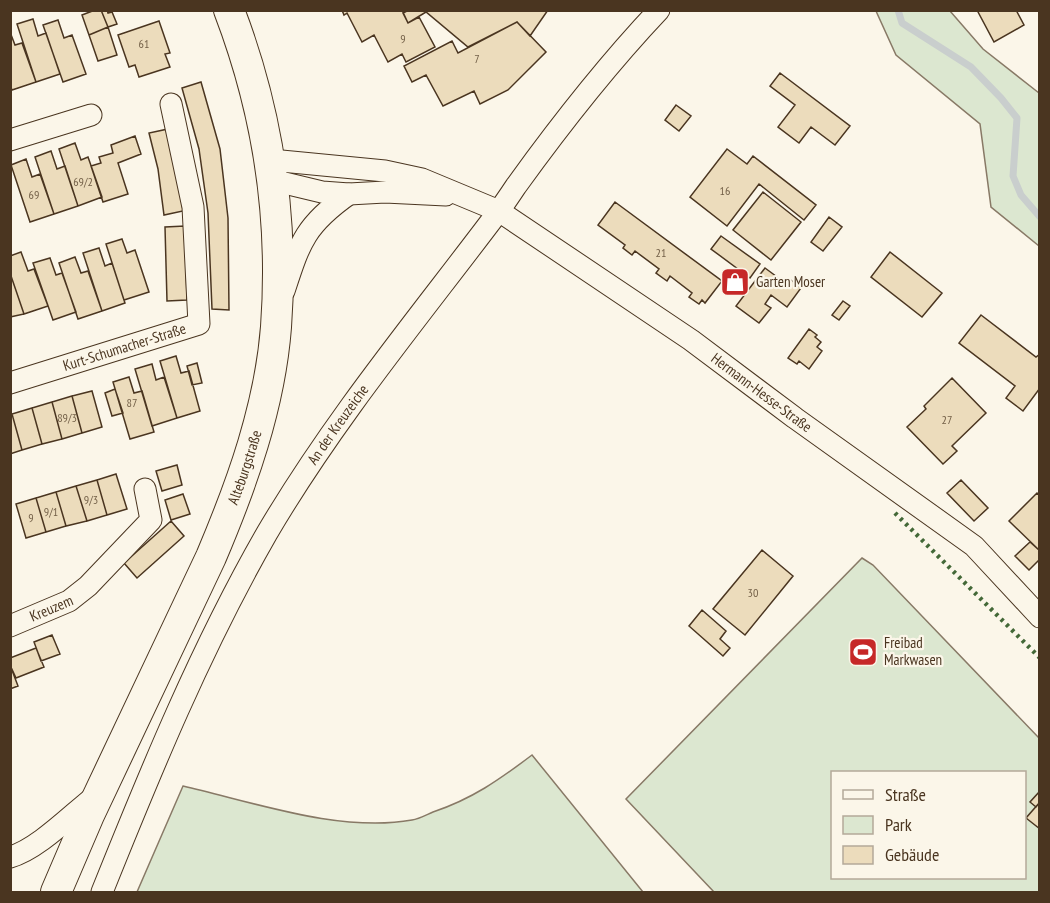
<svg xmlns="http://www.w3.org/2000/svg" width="1050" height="903" font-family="'PT Sans Narrow',sans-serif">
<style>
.green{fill:#dce7d0;stroke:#887966;stroke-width:1.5;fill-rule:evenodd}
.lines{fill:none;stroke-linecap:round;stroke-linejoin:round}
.stream{stroke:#c9cecd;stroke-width:7}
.building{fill:#ecdcbc;stroke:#4a3520;stroke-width:1.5}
.minor-casing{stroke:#4a3520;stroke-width:23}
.secondary-casing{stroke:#4a3520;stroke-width:32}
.minor{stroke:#fbf6e9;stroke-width:21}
.secondary{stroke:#fbf6e9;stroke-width:30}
.hedge{stroke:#436837;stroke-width:4.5;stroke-dasharray:3 4.5;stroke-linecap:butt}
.labels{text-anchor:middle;stroke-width:4.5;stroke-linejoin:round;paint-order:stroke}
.number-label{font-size:12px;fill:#725f47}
.poi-label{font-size:15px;fill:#4a3520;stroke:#fbf6e9;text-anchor:start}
.street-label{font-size:15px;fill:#4a3520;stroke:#fbf6e9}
</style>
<rect width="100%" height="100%" fill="#fbf6e9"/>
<path class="green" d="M876 11H950L983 49 1039 93V246L991 207 980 124 896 55Z
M862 558 873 565 1039 738V892H714L626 799ZM832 772H1024V878H832Z
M532 755 643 892H137L183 786C253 802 340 833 412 820 419 819 426 815 433 812 472 799 499 780 532 755Z"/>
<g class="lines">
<path class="stream" d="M898 10 902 23 971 67 1001 98 1017 118 1013 176 1021 195 1040 217"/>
</g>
<path class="building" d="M95 10H101L108 27 89 35 82 15Z
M101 10H107L108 13 112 12 117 24 108 27Z
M342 10H402L408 23 419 17 435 47 406 62 402 54 388 62 374 35 362 42 347 13 344 15Z
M409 10H548L530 36 517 22 468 47 426 12 408 23 403 13Z
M977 10H1016L1024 25 994 42Z
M33 19 38 36 46 33 60 74 36 82 17 24Z
M58 20 64 38 72 35 86 74 63 82 43 25Z
M159 21 170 53 165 54 170 67 139 77 135 65 129 67 118 35Z
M517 22 546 52 508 90 480 104 474 91 443 106 426 75 412 82 404 66 452 41 458 53Z
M108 27 117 55 98 61 89 35Z
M10 32 15 45 22 43 36 82 12 90 10 85Z
M780 73 850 126 835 145 811 127 799 143 778 127 795 105 770 86Z
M201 82 220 149 228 218 229 310 212 309 208 213 199 149 182 88Z
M676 105 691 116 679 131 665 120Z
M168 129 178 168 183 211 164 215 158 169 149 133Z
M135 136 141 154 118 163 128 194 103 202 91 166 101 163 99 157 113 153 111 145Z
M75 143 81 160 88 157 102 197 78 206 59 149Z
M727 149 747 164 753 156 816 205 804 220 759 184 727 226 690 197Z
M51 151 57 169 65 166 78 206 54 214 35 157Z
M26 159 32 177 40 174 54 214 30 222 11 165Z
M763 192 801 222 771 260 733 230Z
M615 202 722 281 705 303 702 300 699 304 689 297 692 293 670 276 667 281 656 273 659 269 635 251 632 255 623 248 625 245 598 225Z
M829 217 842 227 823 251 811 242Z
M185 226 187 300 167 301 165 227Z
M721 236 760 264 750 278 711 249Z
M122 239 127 253 135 250 149 292 124 300 106 244Z
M99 248 105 266 112 263 125 303 102 311 83 253Z
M21 252 28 271 34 269 48 306 24 314 10 273V256Z
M890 252 942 293 922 317 871 277Z
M75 257 81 273 88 271 102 311 78 319 59 263Z
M50 258 56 275 62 273 76 312 53 320 33 263Z
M765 268 788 285 791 280 801 288 787 307 771 295 765 304 771 308 759 323 736 306Z
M10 273 24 314 10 317Z
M843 301 850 306 839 320 832 315Z
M981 315 1036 357 1040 354V388L1023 411 1006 398 1015 386 959 343Z
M809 329 817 335 815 337 821 342 817 347 822 351 809 369 799 361 797 364 788 358Z
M176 356 181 373 189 371 200 411 177 418 160 361Z
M197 363 202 383 192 385 187 366Z
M152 364 156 380 164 377 177 418 152 426 135 369Z
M129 377 134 393 142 391 154 432 130 439 113 382Z
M952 378 986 413 952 446 957 451 943 464 907 427 926 409 924 406Z
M115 389 123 413 112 416 105 393Z
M92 391 102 427 82 433 72 396Z
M72 396 82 433 62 439 52 402Z
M52 402 62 439 42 444 32 408Z
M32 408 42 444 22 450 12 414Z
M10 414H12L22 450 10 454Z
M177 465 182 485 162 491 156 471Z
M116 474 127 509 107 515 97 480Z
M97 480 107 515 87 521 76 486Z
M961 480 988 508 974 521 947 493Z
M76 486 87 521 66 526 56 492Z
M56 492 66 526 46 532 36 498Z
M1037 493 1040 496V551L1009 521Z
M183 494 190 514 171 520 165 500Z
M36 498 46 532 26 538 16 504Z
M171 521 184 536 137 578 124 563Z
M1030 542 1040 551V559L1029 570 1015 556Z
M762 550 793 576 745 635 713 609Z
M702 610 726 631 720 639 730 648 723 656 689 626Z
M52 635 60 654 41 661 34 642Z
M36 648 44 667 16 678 10 665V658Z
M10 665 18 686 10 689Z
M1040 791V802L1036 807 1030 802Z
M1040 802V829L1026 818Z"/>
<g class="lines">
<g class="minor-casing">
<g id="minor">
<path d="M10 140 91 115"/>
<path id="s1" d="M271 160 385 171 422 179 499 211 691 340 795 418 974 546 1040 617"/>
<path d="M272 180 322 192 349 194 385 192 446 195"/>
<path d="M284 291C300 242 305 225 349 194"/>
<path id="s2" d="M10 383 199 324 193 207 171 104"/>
<path id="s3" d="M10 626 69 601 88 586 151 520 145 489"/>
<path d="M10 857C37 850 72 814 94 797"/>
<path id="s4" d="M102 892C151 770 201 648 267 533 334 419 419 317 498 212 504 204 510 195 516 186 560 125 607 65 659 10"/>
</g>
</g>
<g class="secondary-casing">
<g id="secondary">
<path id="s5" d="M56 892 89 815 211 557C242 484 270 406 276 327 284 218 268 112 229 10"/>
</g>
</g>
<use href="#minor" class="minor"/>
<use href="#secondary" class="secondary"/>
<path class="hedge" d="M895 513 1040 658"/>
</g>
<defs>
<g id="shop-square" transform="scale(1.5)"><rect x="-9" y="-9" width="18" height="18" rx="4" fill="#c62828" stroke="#fbf6e9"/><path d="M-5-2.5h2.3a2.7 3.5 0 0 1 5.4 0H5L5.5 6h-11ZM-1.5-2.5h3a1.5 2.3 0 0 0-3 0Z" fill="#fff"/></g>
<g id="stadium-square" transform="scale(1.5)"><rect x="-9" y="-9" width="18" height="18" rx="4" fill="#c62828" stroke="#fbf6e9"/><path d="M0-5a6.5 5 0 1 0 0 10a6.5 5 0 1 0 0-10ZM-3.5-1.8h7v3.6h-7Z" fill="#fff"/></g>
</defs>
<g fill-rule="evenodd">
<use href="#shop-square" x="735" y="282"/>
<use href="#stadium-square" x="863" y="652"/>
</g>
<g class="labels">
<g class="number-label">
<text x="403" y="43">9</text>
<text x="144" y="48">61</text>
<text x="477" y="63">7</text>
<text x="83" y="186">69/2</text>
<text x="725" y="195">16</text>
<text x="34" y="199">69</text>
<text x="661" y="257">21</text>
<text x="132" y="407">87</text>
<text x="67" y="422">89/3</text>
<text x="947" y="424">27</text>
<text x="91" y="504">9/3</text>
<text x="51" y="516">9/1</text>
<text x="31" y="522">9</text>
<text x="753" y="597">30</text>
</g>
<g class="poi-label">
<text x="756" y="287">Garten Moser</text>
<text x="884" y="648">Freibad<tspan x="884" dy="17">Markwasen</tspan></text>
</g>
<g class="street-label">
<text dy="5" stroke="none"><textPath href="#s2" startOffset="120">Kurt-Schumacher-Straße</textPath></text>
<text dy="5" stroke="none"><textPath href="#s1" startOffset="555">Hermann-Hesse-Straße</textPath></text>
<text dy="5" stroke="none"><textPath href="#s4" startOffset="525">An der Kreuzeiche</textPath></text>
<text dy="5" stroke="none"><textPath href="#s5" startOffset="465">Alteburgstraße</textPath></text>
<text dy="5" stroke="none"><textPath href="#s3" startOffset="45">Kreuzem</textPath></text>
</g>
</g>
<rect width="1050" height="903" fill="none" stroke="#4a3520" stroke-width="24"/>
<rect x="831" y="771" width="195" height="108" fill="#fbf6e9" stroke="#b4a999" stroke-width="1.5"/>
<rect x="843" y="790" width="30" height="9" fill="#fbf6e9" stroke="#b4a999" stroke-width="1.5"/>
<text x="885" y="801" font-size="18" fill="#4a3520">Straße</text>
<rect x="843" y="816" width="30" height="18" fill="#dce7d0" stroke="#b4a999" stroke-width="1.5"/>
<text x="885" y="831" font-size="18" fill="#4a3520">Park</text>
<rect x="843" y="846" width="30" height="18" fill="#ecdcbc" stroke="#b4a999" stroke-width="1.5"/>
<text x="885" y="861" font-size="18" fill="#4a3520">Gebäude</text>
</svg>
